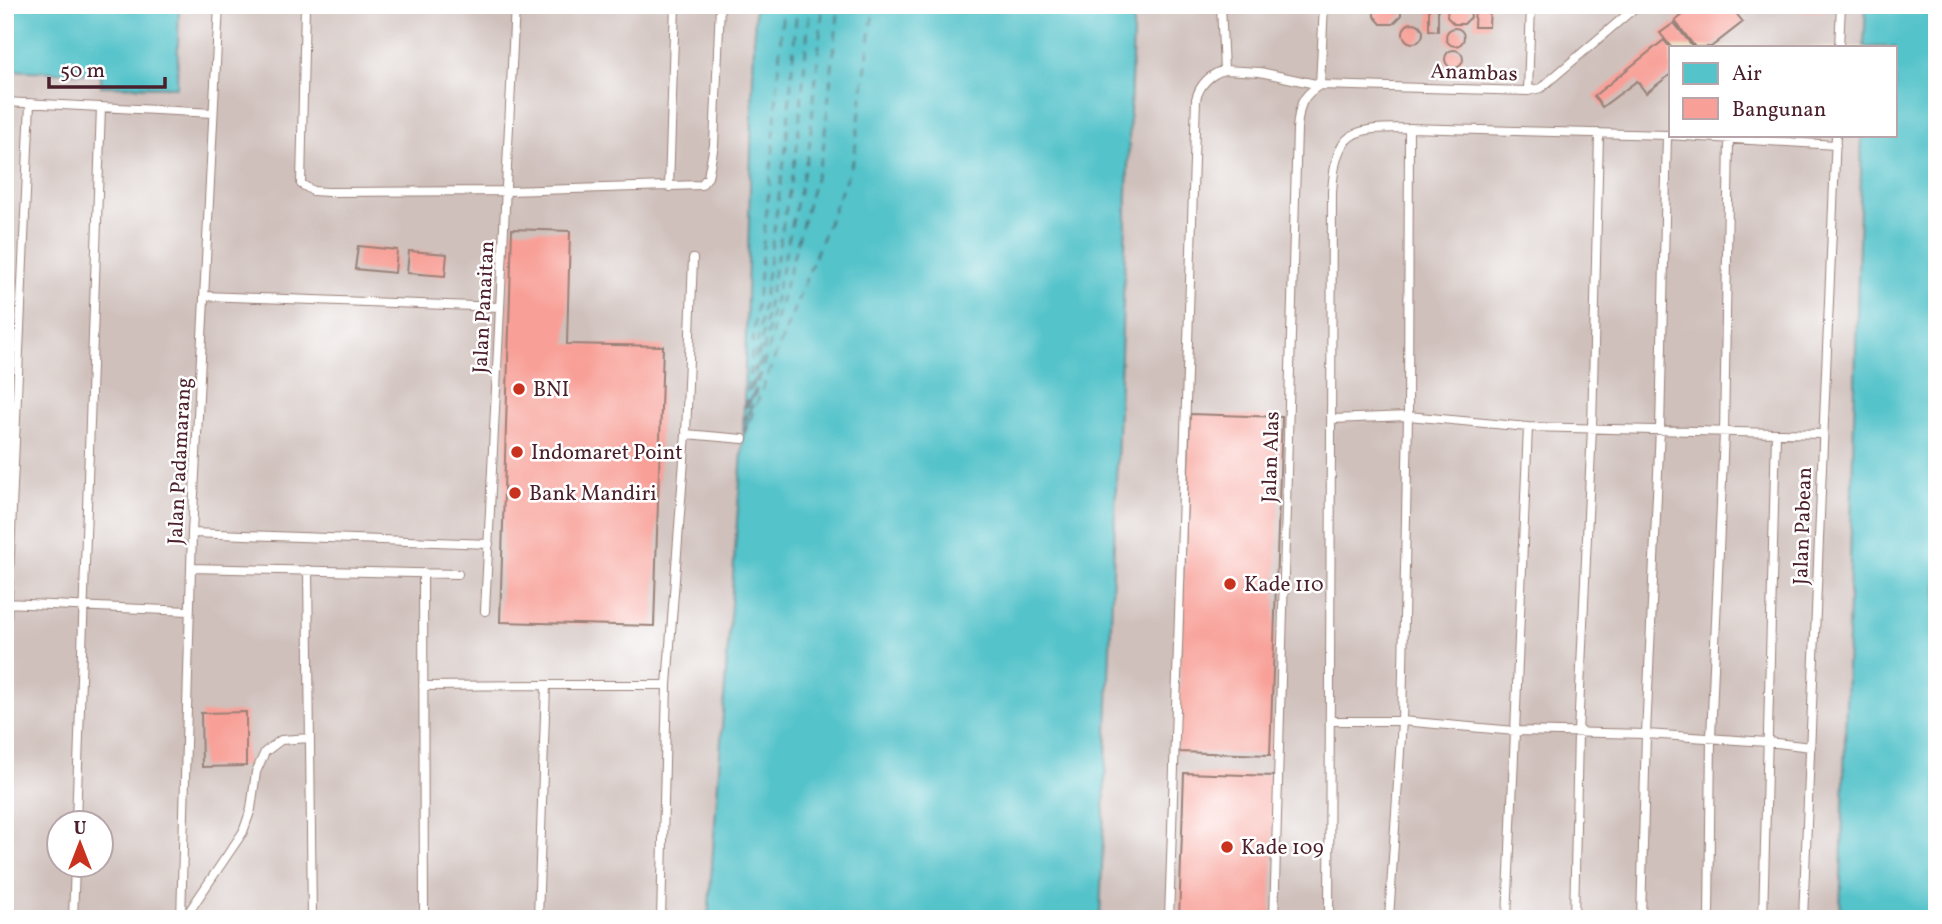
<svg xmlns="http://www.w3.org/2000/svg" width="1942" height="924" font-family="Vollkorn,serif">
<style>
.industrial{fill:#cfc0bb;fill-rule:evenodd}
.water{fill:#55c3ca;stroke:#50717a;stroke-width:2}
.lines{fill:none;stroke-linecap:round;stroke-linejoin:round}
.ferry{stroke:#4e5863;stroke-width:2;stroke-dasharray:9 7;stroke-linecap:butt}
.building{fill:#f8a098}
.service-casing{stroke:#9a8178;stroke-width:10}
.service{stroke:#fff;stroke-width:8}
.poi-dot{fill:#c8321e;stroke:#fff;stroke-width:2.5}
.labels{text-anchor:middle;stroke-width:5;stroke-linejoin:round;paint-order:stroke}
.street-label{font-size:21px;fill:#4a1f2b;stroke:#fff}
.poi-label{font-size:21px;fill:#4a1f2b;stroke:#fff;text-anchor:start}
</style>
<rect width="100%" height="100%" fill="#fff"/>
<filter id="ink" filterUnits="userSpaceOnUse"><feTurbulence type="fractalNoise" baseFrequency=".0143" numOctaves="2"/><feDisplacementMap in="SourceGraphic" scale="14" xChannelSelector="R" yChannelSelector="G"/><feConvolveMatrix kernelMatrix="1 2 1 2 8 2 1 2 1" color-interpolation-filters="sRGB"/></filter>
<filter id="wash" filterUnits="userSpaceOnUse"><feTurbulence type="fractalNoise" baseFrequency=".00686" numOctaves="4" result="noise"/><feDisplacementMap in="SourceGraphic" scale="28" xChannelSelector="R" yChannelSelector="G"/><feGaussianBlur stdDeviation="1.57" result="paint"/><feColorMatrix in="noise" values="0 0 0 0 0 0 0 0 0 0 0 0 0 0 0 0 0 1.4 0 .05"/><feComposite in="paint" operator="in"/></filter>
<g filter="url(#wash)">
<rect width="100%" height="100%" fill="#e9e3c4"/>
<path class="industrial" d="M179 5H755L743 439 708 919H5V70L101 74V86L177 87ZM60 822H102V864H60Z
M1134 5H1866L1864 47H1671V135H1862L1840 919H1100Z"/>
<path class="water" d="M5 5H179L177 87 101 86V74L5 70Z
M755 5H1134L1100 919H708L743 439Z
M1866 5H1937V919H1840L1862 135H1895V47H1864Z"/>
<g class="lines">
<path class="ferry" d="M748 407 786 148 797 5
M749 414 809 149 823 5
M744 424 773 150 783 5
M746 428 823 150 839 5
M744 435 854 158 874 5
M744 435 797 149 810 5"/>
</g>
<g id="blocks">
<path class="building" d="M1374 5H1401V16L1393 24H1381L1374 16Z
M1429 5H1438V31L1429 30Z
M1448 5H1469L1471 17 1464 24H1454L1447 17Z
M1475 5H1490L1489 27H1474Z
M1696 5H1736L1732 8 1743 22 1711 47H1695L1675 21Z
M1797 5H1825L1826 11H1798Z
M1403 33a10 10 0 1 1 20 0a10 10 0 1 1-20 0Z
M1674 23 1693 47H1671L1660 33Z
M1446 37a9 9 0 1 1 18 0a9 9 0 1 1-18 0Z
M1664 40 1671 49V74L1646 93 1637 81 1602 107 1594 96Z
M1445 59a9 9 0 1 1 18 0a9 9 0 1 1-18 0Z
M512 229 570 231 567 344 663 346 654 626 500 622Z
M358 246 397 250 395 273 355 269Z
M409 251 447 254 445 276 407 273Z
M1190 414 1282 417 1270 755 1178 752Z
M246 712V766L202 767 201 713Z
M1184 773 1275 776 1271 919H1179Z"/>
</g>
</g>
<g filter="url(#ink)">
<use href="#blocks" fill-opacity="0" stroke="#9a8178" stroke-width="2"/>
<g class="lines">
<g class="service-casing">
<path id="service" d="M305 5 301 184 313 191 328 192 508 191 701 185 708 177 714 145 720 5
M1221 5 1224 70 1260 72 1320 85 1528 91 1541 88 1638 5
M1839 47 1841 5
M1528 91 1531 5
M5 102 213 113
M669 187 675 5
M204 296 500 307
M1332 419 1408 416 1528 427 1822 434
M686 434 743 439
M192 533 489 544
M191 568 458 574
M308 570 312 919
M423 573 424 919
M5 603 189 611
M485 611 515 5
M5 666 30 103
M423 686 546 685
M1331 721H1402L1515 731 1646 734 1767 742 1811 747
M76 822 101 107
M73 919 75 864
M181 919 192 533 219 5
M184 919 243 832 251 809 256 772 265 752 281 740 310 738
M538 919 546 685H667L686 434 693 259
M661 919 667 685
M1169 919 1196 99C1200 84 1209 75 1224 70
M1274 919 1297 129C1299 107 1301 96 1320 85L1324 5
M1329 919 1332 192C1336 129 1352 128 1409 128L1667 135 1836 145
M1389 919 1402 721 1408 416 1409 128
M1507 919 1528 427
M1574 919 1578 733 1592 428 1599 134
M1641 919 1646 734 1660 429 1667 135
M1709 919 1711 738 1724 433 1729 139
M1763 919 1776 433
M1803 919 1836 135"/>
</g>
<use href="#service" class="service"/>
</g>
</g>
<g class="poi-dot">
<circle cx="519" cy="389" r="7"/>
<circle cx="517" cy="452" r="7"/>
<circle cx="515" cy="493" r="7"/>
<circle cx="1230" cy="584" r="7"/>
<circle cx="1227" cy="847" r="7"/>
</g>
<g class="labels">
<g class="street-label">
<text transform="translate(1474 72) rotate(2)" y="7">Anambas</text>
<text transform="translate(483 307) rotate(-87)" y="7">Jalan Panaitan</text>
<text transform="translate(1270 457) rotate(-88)" y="7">Jalan Alas</text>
<text transform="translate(179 461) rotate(-87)" y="7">Jalan Padamarang</text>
<text transform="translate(1802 526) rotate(-88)" y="7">Jalan Pabean</text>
</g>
<g class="poi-label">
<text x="533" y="396">BNI</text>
<text x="531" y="459">Indomaret Point</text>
<text x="529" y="500">Bank Mandiri</text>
<text x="1244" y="591">Kade 110</text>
<text x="1241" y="854">Kade 109</text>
</g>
</g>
<rect width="1942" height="924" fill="none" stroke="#fff" stroke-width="28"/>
<rect x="1669" y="46" width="228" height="91" fill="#ffffff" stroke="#b7a5aa" stroke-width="2"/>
<rect x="1683" y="63" width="35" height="21" fill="#55c3ca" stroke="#b7a5aa" stroke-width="2"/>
<text x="1732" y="80" font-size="21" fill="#4a1f2b">Air</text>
<rect x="1683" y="98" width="35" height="21" fill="#f8a098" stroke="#b7a5aa" stroke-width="2"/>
<text x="1732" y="116" font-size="21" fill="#4a1f2b">Bangunan</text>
<g transform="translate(80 844)"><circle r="33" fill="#ffffff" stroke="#b7a5aa" stroke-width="2"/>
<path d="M0-5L12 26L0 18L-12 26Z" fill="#c8321e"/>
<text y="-10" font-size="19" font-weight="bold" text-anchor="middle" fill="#4a1f2b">U</text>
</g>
<path d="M49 77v10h116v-10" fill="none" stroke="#4a1f2b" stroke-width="3.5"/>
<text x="60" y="77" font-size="21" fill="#4a1f2b" stroke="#ffffff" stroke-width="5" paint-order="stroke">50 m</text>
</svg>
